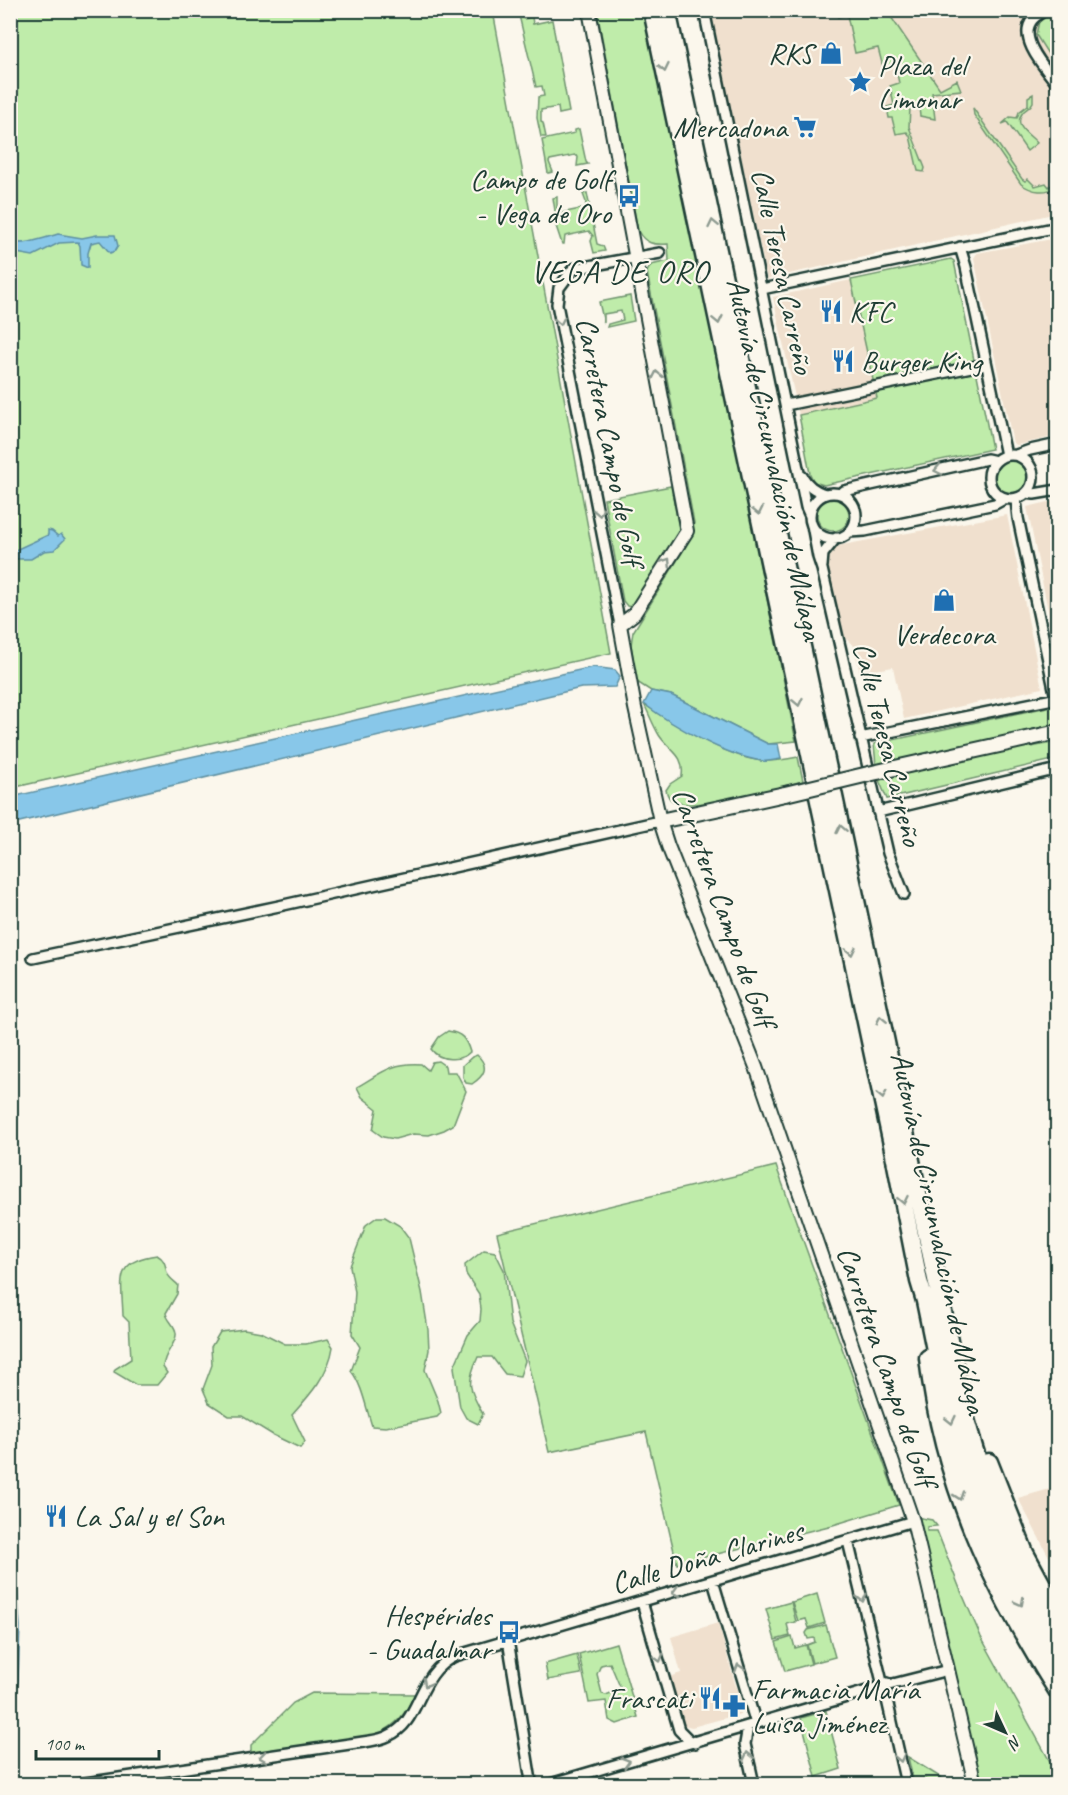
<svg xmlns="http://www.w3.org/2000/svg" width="1068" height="1795" font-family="Caveat,sans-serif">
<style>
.built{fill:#f0e0ce}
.green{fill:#bfecaa;stroke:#6f946f;stroke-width:1.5;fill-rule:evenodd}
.water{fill:#88c7e9;stroke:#5e90a1;stroke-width:1.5}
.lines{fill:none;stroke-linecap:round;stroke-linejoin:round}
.minor-casing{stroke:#1f3d34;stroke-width:14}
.tertiary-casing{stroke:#1f3d34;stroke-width:16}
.secondary-casing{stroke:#1f3d34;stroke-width:18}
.motorway-casing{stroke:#1f3d34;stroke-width:21}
.minor{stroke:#fbf7ec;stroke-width:9}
.tertiary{stroke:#fbf7ec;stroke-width:12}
.secondary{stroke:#fbf7ec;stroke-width:14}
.motorway{stroke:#fbf7ec;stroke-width:16}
.secondary-bridge-casing{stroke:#1f3d34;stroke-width:18;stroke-linecap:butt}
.secondary-bridge{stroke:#fbf7ec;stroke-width:14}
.oneway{stroke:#8d9a90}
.labels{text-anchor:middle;stroke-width:4.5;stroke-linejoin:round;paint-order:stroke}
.poi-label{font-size:30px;fill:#1f3d34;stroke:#fbf7ec;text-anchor:end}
.street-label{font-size:30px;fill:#1f3d34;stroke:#fbf7ec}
.neighbourhood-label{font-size:32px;letter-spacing:1.5px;fill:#1f3d34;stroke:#fbf7ec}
</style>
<rect width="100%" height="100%" fill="#fbf7ec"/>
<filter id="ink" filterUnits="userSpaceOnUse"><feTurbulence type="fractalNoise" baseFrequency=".0167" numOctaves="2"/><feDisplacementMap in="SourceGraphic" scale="12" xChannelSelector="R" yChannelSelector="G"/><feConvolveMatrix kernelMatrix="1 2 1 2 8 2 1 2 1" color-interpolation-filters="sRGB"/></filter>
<g filter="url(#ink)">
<path class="built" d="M710 11H1057V213L767 279Z
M1057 238V436L1017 445 1013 443 974 258 977 253Z
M851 280 877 398 799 415 773 297Z
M1057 500H1058L1057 654 1027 507Z
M1007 515 1042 688 904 719 893 667 860 673 854 646 844 637 827 563 829 554 834 548 842 545Z
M1057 1487H1058L1057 1572 1018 1498Z
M718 1623 742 1708 740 1714 692 1727 683 1725 669 1677 681 1673 671 1637Z"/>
<path class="green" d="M10 11H493L611 653 11 788Z
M518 11H522L521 15 524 19 532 17 533 24 552 20 569 112 559 114 558 107 541 110V122L543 123 546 137H541L537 118 538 97 544 96 542 86 536 87Z
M597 11H644L724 389 722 395 726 397 796 741 768 744 671 695 651 691 637 682 631 645 633 632 685 548 691 535 694 523 647 272 651 265 669 261 668 244C654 245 645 244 638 231Z
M837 11H887L940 89 957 80 961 90 932 93 935 119 920 116 919 108H910L909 127 925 168 924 172 918 171 910 136 907 132 896 134 892 118H889L887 107 894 105 890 86 899 83 895 65 883 67 878 48 855 53 847 15 838 17Z
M1054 11H1057V68L1036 35 1039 21Z
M1033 94V102C1031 107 1027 108 1023 112 1012 127 1030 134 1037 143L1027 151 1007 122 1002 124 1010 117 1017 118 1019 112 1028 105V97Z
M973 108 1022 179 1025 181 1028 179 1035 186 1046 183 1049 187 1057 181V186C1046 194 1032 192 1021 184L974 115Z
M579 129 586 162 588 164 577 166 578 157 575 155 550 160 549 162 553 172 548 173 542 140 575 133V130Z
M587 193 597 244 603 246 605 251 594 253 591 241 593 236 589 231 565 236 564 244H562L555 223 556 217 553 198 557 197V208L561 213 585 208 586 202 583 194Z
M951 259 954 261 992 449 824 485 814 482 810 474 799 415 877 398 851 280Z
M630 296 634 321 607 327 608 324 623 320 621 311 604 314V323L599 302Z
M994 477a17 17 0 1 1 34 0a17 17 0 1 1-34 0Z
M671 486 679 529 678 533 634 604 631 607 627 606 623 601 604 499Z
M817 515a16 16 0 1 1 32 0a16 16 0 1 1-32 0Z
M644 704C670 723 733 761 766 761 776 761 788 759 798 757L803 781C779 787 693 813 673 801 669 799 667 794 666 790L670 784 682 776C685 754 669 751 659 735 653 725 649 714 644 704Z
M1057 705V724L1022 732 1021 734 876 765 874 744Z
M1057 742V759L887 799 879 780 1024 746 1031 747Z
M448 1031C462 1033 466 1039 470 1052 460 1062 439 1061 431 1049L439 1037Z
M477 1055C490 1067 484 1076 472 1084L466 1083 463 1077V1065L472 1057Z
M438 1061 445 1066 446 1072H456L466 1091 453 1125 444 1130 429 1135 413 1134 395 1139 383 1137 373 1130 377 1109 362 1097 357 1087C381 1073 392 1062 421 1064L428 1070 432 1062Z
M776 1166 899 1505 833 1525 677 1564 646 1432 549 1452 497 1233Z
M377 1217H385L400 1226 409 1238 422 1292 428 1330 429 1350 425 1370 438 1401 441 1413 437 1417 386 1427 372 1426C366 1408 362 1384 351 1371L360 1347 352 1334 355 1292 350 1266 366 1225Z
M484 1250 495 1252 504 1270 510 1323 525 1361 520 1376 505 1374 492 1357H478C466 1383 469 1390 483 1414L478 1424 466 1418 460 1407 454 1367 468 1335 480 1321 481 1309 479 1294 466 1274 465 1265Z
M157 1255C166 1260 165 1266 167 1273 169 1278 175 1282 178 1285L177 1294 166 1313C167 1321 177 1326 176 1335 176 1344 164 1352 163 1367L167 1373 157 1385H136L114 1372 115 1369 131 1359 129 1322 123 1316C122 1280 113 1261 157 1255Z
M244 1329 261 1332 285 1344H306L328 1339 333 1347C329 1374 310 1395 292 1415L305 1442 300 1448 273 1435 242 1416H229L209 1403 203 1389 212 1365 211 1347 220 1332Z
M916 1517 932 1520 937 1526 927 1527V1531H937L960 1589 981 1637 1053 1767 1055 1784H982Z
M817 1594 825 1623 809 1628 806 1619 798 1621 792 1602Z
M791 1602 796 1622 787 1624 790 1636 775 1640 766 1609Z
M826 1625 835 1657 812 1663 807 1645 815 1642 814 1638 808 1639 806 1633 808 1630Z
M792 1637 795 1648 806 1645 811 1664 785 1671 776 1642Z
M616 1643 638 1717 617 1724 609 1720 606 1701 589 1703 579 1654ZM610 1663 621 1689 606 1695 602 1694 597 1674 601 1665Z
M577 1655 581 1674 548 1680 545 1664Z
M312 1693 415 1694C406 1713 398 1724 378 1734L251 1753V1745L293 1703Z
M826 1711 841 1769 816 1777 801 1718Z
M908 1757 948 1782 947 1784H932L929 1781 925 1779 918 1784H914Z"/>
<path class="water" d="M58 234 82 238 97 235H115L118 246 115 251 110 253 100 241 91 243 88 253V268L81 265 80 246 78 242 59 243 33 256 11 252V242C23 246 44 238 58 234Z
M48 530 52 531 58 536 61 534 65 539 54 550 44 551 31 559H11V552L48 535Z
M593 667 615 670 620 676 615 687 581 688 11 824V797Z
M651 691 671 695 768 744H778L781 759C775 760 768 762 762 761 724 755 675 727 644 704Z
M11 1505 20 1626 18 1680 11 1725Z"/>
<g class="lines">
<g class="minor-casing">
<path id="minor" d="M704 10 806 507 810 516
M1044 10C1041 13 1036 16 1033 19 1016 38 1046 69 1058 85
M960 247 966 267 1006 455
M762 289 1058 227
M786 405 986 364
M989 477a22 22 0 1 1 44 0a22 22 0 1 1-44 0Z
M1016 455 1030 450 1058 444
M802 476C808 486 814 490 825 494
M1027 493 1034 494 1058 490
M810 516a23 23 0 1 1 46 0a23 23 0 1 1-46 0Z
M840 494 844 491 987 459 996 461
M1016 500 1018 518 1056 698
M812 525 818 557 822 569 888 853 904 894
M849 532 865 531 995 504 1004 499
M822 566 823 554 836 538
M620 625 557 304 559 288 573 269 660 253
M860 738 1058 698
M878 812 1058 769
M33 958 279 906 660 821
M848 1541 882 1682
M713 1581 756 1724
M642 1602 679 1730 688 1739 695 1743
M508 1640 531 1781
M889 1685 948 1670
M885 1691 906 1784
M748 1727 745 1744 754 1784
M78 1784 370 1741C376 1740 382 1739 388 1736 422 1722 416 1674 455 1656L913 1521
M550 1784 867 1691 879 1687 882 1682 887 1683 889 1685"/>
</g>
<g class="tertiary-casing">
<path id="tertiary" d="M589 10 687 531 634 614 620 625 635 708 660 821 668 846 756 1067 913 1521 975 1784"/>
</g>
<g class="secondary-casing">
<path id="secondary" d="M877 772 1058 732
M660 821 785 794"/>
</g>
<g class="motorway-casing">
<path id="motorway" d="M652 10 815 778
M667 10 829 774
M833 792 965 1416C986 1494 1014 1569 1058 1638
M818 796 893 1149 919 1281 925 1301C936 1353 945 1406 961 1457 983 1531 1015 1599 1058 1663
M928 1358C943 1485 991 1586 1058 1692
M989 1462 1025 1553 1058 1614"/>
</g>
<use href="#minor" class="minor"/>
<use href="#tertiary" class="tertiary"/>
<use href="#secondary" class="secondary"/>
<use href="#motorway" class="motorway"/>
<g class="secondary-bridge-casing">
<path id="secondary-bridge" d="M785 794 877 772"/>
</g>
<use href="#secondary-bridge" class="secondary-bridge"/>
</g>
<defs><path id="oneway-chevron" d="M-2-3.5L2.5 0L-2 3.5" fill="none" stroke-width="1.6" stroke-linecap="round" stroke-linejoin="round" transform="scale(1.5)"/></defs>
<g class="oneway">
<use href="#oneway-chevron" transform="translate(664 68) rotate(78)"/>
<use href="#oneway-chevron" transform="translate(713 224) rotate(-102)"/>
<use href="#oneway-chevron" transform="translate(718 320) rotate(78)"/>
<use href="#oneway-chevron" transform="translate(560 321) rotate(79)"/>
<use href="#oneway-chevron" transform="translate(657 375) rotate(-101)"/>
<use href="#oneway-chevron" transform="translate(938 470) rotate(168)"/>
<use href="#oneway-chevron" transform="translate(758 511) rotate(78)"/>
<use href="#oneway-chevron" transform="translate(599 512) rotate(79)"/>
<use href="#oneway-chevron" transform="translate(667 562) rotate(-57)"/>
<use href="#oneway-chevron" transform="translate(798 702) rotate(78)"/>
<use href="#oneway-chevron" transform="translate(841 829) rotate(-102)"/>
<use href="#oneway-chevron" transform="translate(851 951) rotate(78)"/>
<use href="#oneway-chevron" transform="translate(881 1020) rotate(-102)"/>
<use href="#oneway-chevron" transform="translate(882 1095) rotate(78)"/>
<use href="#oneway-chevron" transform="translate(903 1200) rotate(79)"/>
<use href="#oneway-chevron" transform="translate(951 1420) rotate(77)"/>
<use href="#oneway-chevron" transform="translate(959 1496) rotate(71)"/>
<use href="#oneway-chevron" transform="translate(676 1592) rotate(164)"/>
<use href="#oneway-chevron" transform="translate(862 1598) rotate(76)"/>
<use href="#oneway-chevron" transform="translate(1020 1602) rotate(62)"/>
<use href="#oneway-chevron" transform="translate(659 1658) rotate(74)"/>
<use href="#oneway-chevron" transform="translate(739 1668) rotate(-107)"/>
<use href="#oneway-chevron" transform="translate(427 1683) rotate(118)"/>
<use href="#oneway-chevron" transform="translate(748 1756) rotate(-103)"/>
<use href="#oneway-chevron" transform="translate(263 1757) rotate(172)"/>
<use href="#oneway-chevron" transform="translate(900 1758) rotate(77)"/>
<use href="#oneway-chevron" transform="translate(626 1762) rotate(-16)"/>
</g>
</g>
<defs>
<g id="shop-bare" transform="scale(1.8)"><path d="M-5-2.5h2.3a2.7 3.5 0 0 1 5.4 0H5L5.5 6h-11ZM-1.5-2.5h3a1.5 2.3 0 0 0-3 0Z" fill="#1f6fb2" stroke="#fbf7ec" stroke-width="2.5" paint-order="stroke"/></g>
<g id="sight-bare" transform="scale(1.8)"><path d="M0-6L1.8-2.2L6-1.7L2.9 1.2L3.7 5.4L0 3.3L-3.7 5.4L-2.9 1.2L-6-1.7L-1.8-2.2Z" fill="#1f6fb2" stroke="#fbf7ec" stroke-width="2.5" paint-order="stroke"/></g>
<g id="supermarket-bare" transform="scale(1.8)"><path d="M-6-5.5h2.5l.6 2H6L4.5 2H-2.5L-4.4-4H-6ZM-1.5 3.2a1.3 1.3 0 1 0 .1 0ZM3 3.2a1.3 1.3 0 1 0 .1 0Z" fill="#1f6fb2" stroke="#fbf7ec" stroke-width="2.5" paint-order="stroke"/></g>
<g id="bus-bare" transform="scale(1.8)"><path d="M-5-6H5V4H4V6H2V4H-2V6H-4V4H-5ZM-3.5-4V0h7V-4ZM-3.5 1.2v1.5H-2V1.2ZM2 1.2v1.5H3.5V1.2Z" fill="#1f6fb2" stroke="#fbf7ec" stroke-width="2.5" paint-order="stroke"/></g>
<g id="restaurant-bare" transform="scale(1.8)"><path d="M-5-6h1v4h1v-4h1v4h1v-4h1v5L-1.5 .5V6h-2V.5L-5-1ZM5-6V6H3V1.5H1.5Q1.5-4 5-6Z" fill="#1f6fb2" stroke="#fbf7ec" stroke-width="2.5" paint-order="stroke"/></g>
<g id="pharmacy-bare" transform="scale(1.8)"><path d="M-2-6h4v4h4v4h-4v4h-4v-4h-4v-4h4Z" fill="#1f6fb2" stroke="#fbf7ec" stroke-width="2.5" paint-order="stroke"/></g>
</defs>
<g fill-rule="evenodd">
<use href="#shop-bare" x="831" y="53"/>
<use href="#sight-bare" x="860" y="82"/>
<use href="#supermarket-bare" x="805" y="127"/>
<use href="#bus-bare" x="629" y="196"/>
<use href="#restaurant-bare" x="831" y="311"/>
<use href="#restaurant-bare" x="843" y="361"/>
<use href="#shop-bare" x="944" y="600"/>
<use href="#restaurant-bare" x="56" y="1516"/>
<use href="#bus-bare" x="509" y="1632"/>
<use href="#restaurant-bare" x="710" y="1698"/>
<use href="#pharmacy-bare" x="734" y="1706"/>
</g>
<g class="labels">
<g class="poi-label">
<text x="813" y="63">RKS</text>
<text x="878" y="75" text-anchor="start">Plaza del<tspan x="878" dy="34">Limonar</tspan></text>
<text x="787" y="137">Mercadona</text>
<text x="611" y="189">Campo de Golf<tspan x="611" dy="34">- Vega de Oro</tspan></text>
<text x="849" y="321" text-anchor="start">KFC</text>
<text x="861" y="371" text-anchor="start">Burger King</text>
<text x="944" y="644" text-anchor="middle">Verdecora</text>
<text x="74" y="1526" text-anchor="start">La Sal y el Son</text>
<text x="491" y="1625">Hespérides<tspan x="491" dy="34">- Guadalmar</tspan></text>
<text x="752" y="1699" text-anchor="start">Farmacia María<tspan x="752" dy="34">Luisa Jiménez</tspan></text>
<text x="692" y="1708">Frascati</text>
</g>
<g class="street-label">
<text transform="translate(783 271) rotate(78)" y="10">Calle Teresa Carreño</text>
<text transform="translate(610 441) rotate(79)" y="10">Carretera Campo de Golf</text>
<text transform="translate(775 459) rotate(78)" y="10">Autovía de Circunvalación de Málaga</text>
<text transform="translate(888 744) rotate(76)" y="10">Calle Teresa Carreño</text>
<text transform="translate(724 907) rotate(70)" y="10">Carretera Campo de Golf</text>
<text transform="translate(939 1233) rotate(78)" y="10">Autovía de Circunvalación de Málaga</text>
<text transform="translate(887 1366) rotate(71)" y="10">Carretera Campo de Golf</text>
<text transform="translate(707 1557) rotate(-16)" y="10">Calle Doña Clarines</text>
</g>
<g class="neighbourhood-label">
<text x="620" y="282">VEGA DE ORO</text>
</g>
</g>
<rect width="1068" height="1795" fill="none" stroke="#fbf7ec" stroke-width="36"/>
<rect x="18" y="18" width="1032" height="1759" fill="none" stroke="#1f3d34" stroke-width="2" filter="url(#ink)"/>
<g transform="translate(1005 1732) rotate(134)" stroke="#fbf7ec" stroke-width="4.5" paint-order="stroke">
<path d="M0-4.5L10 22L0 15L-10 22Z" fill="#1f3d34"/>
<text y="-9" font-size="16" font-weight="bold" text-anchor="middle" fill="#1f3d34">N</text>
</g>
<path d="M36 1750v9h123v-9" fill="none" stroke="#1f3d34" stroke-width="3"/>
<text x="45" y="1750" font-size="18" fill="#1f3d34" stroke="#fbf7ec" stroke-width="4.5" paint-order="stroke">100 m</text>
</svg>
